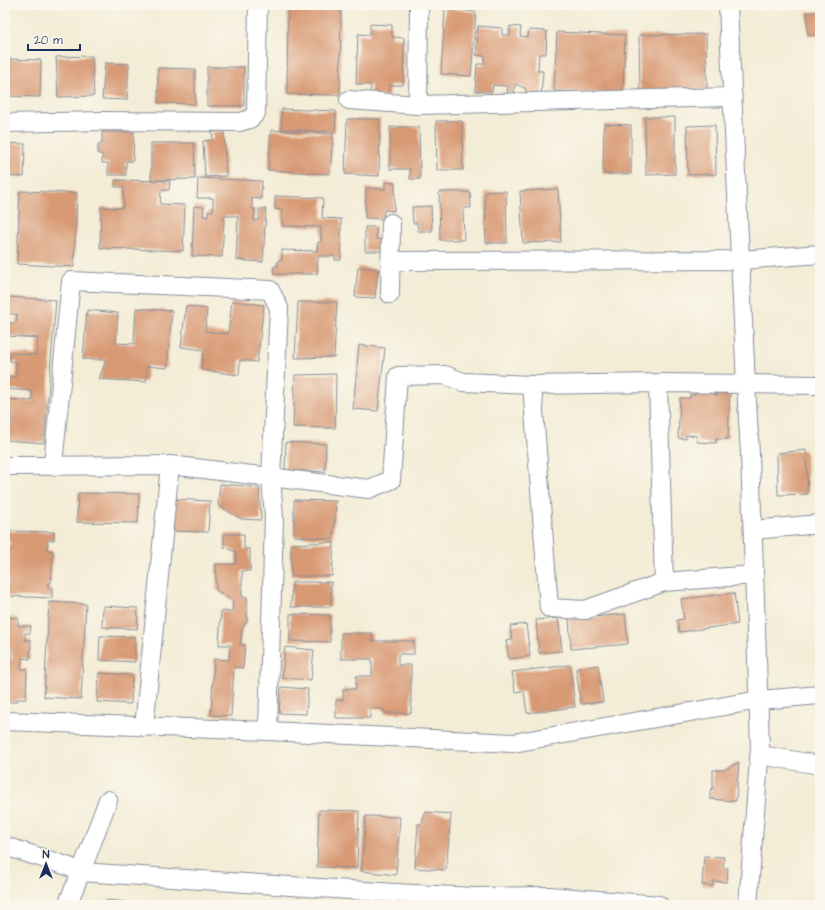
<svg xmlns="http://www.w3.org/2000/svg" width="825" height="910" font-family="'Architects Daughter',sans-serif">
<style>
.building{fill:#d89a75}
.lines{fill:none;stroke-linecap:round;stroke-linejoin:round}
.minor-casing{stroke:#878e9a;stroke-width:20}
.minor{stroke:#fff;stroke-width:18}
</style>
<rect width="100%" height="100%" fill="#fbf7ec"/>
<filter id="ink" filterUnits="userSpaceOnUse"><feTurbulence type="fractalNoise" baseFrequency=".025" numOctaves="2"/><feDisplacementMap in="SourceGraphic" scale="8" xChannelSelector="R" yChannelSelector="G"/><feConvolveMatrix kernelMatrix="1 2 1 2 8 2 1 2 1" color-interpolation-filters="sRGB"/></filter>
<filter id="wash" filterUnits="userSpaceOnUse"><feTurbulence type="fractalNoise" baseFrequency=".012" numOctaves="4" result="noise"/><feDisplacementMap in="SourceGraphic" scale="16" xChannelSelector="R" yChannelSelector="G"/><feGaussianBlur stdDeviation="0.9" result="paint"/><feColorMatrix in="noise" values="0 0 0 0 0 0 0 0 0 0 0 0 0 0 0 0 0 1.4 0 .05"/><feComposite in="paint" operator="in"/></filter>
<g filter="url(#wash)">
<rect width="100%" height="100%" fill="#f3ecd6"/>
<g id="blocks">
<path class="building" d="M288 5H341L340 95 287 94Z
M445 8 476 12 471 76 441 74Z
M807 12H820V35H808Z
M370 24 392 25V37L404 38 403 85H389V96L370 95 371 85 356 84 358 34 370 35Z
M478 26 502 28V35H510V26L521 27 520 36 528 37 529 30 547 31 546 54H539L538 71H543L541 96 527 95 525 88 515 84 514 94 507 93 508 86 493 85 492 92 475 91 477 64H484L485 56 476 55Z
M557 32 625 35 623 94 554 91Z
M706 34 707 90 640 91 639 35Z
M92 56 94 96 58 97 56 57Z
M5 59 41 60 40 97 5 96Z
M105 63 129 64 127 100 102 99Z
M207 67H244V106H207Z
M158 68 195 69V104L158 103Z
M282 109 336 111 335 132 281 129Z
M645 117H675V174L646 175Z
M347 119H380L379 176 345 174Z
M436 121H462L463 170H437Z
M604 124 631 125V174H603Z
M715 125 716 174 688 175 687 126Z
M390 127H419L420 179H410V169H390Z
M271 130 333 134 330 174 268 170Z
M224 131 226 176 205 177 203 141 213 140 212 132Z
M102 132H134L133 161H126V175H108V163H102V154H98V144H102Z
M5 143 25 144 24 177 5 176Z
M151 143H194L195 179 151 180Z
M198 178 262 181 261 199 252 198V209H255L254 221 259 220V209H266L263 262 236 260 238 216H224L222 257 192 256 194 206 204 207 203 216 208 217V211H213V198H197Z
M115 180 170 181 169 190H161L160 204 185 205 183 251 100 248 101 207 123 208 124 187H115Z
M385 182 395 183 394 211 384 210 383 219 365 218 366 188 385 189Z
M558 189 561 242 523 243 520 191Z
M20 191 77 193 74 267 17 264Z
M506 191 507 243H486L485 192Z
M439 192H470L471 208H463L464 240H440Z
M275 196 323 198 322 218 341 219V260H335V256H318L317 274H274V266H278V260H282V250L317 251 318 242H321V227L282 226V210L275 209Z
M431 206 432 231H418L417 223H413L412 207Z
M365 227H376V239L385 240V251H365Z
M358 267 378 269 375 298 355 297Z
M8 297 56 300 44 443 5 440V424H11L12 412 5 411V399L32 401V391L5 389 6 376 16 377 17 362 10 361V353L36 355 38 338 6 336 7 323H16L17 314H7Z
M232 301 264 305 257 362 240 360 239 375 201 370 204 350 181 347 186 306 207 309 205 331 228 334Z
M298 302H337L334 357 295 358Z
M136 308 172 311 167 368 147 366 146 382 99 379 106 360 83 359 87 310 118 313 116 343 134 344Z
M359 345 385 348 378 411 353 409Z
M336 374 335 428 293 427 295 375Z
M695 389H715V395H718V393H730L728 439H716V443L697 442V436L686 435V439L678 438 680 398H690V395H695Z
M286 442 326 444 325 472 285 470Z
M806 450 808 494 778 495 777 453Z
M220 484 259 487 261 520 241 519 218 505Z
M78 493 139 494 138 523 77 522Z
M174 499 210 501 208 532 173 531Z
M294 500 336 501 333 539 294 536Z
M7 531 54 532V540H48L47 550 53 551 51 583H48V588H52V598L5 596V585H8V579H5L6 545 10 546V541L6 540Z
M224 534H244V549H250V571H242V597H247V621L242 629 240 645H245L243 668 234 667 231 716 211 715 214 659 229 660 230 645H219L221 611 232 612 233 601 216 590V564H236V552L224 547Z
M334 542 332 576H291V544Z
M292 582H331V607H291Z
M734 593 738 624 679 632 677 620 684 619 681 599Z
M49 602 86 604 81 699 44 697Z
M103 606 138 608 137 629 102 627Z
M290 614 330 615V642L290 641Z
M625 614 628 644 571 649 569 619Z
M5 617 18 618V626H31L30 633H25V640H31L30 659 22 658 21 669H27L26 699H17V702H5V660H12V650H5Z
M558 618 562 651 539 653 536 620Z
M526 624 530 656 509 659 506 641 512 640 510 626Z
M341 633H372V641H414V654H398V665H411V713H385L383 709 370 708V718H336V700H343V689H356V676H372V659H341Z
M100 636 135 637V662L99 660Z
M285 647 314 650 311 680 282 678Z
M570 665 575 707 527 713 524 691 515 692 512 672Z
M598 665 603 702 581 704 576 669Z
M99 673 132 675 131 704 97 702Z
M281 687 308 689 306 714 279 713Z
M739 762 736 801 710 799V791L713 788V770H724Z
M319 810 359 811 357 868 317 867Z
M426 812 451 814 446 870 415 868 418 824H422L423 819Z
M366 816 400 817 396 875 361 871Z
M704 856 724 857 723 868H728L727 882 713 881V886L702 885Z
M107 900 128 902V905H107Z"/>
</g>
</g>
<g filter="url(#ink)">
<use href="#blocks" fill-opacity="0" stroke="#878e9a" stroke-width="1"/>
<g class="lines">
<g class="minor-casing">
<path id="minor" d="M419 5 418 105 733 97
M728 5 746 384 750 454 760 747 748 905
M349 100 418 105
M5 123 103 121 240 122 250 119 256 113 258 5
M390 261 741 260 820 254
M390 294 391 223
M658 383 664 582
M532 385 549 608 585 610 664 582 754 575
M53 465 71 281 270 290 279 308 271 478 274 517 268 731 513 743 759 700 820 695
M5 466 170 465 369 489 391 480 398 376 445 375 463 382 532 385 658 383 820 385
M753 530 820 524
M5 721 268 731
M144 727 170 465
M760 755 820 765
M5 846 67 866 81 872 108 800
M67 905 81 872 395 893 474 897 549 896 659 905"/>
</g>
<use href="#minor" class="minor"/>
</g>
</g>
<rect width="825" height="910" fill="none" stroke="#fbf7ec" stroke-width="20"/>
<g transform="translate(46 864)" stroke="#fbf7ec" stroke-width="3" paint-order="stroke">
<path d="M0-3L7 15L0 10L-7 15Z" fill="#1b2f5e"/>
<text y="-6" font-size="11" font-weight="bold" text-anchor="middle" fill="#1b2f5e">N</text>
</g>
<path d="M28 44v6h52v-6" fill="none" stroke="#1b2f5e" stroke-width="2"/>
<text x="34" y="44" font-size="12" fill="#1b2f5e" stroke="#fbf7ec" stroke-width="3" paint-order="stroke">20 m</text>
</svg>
